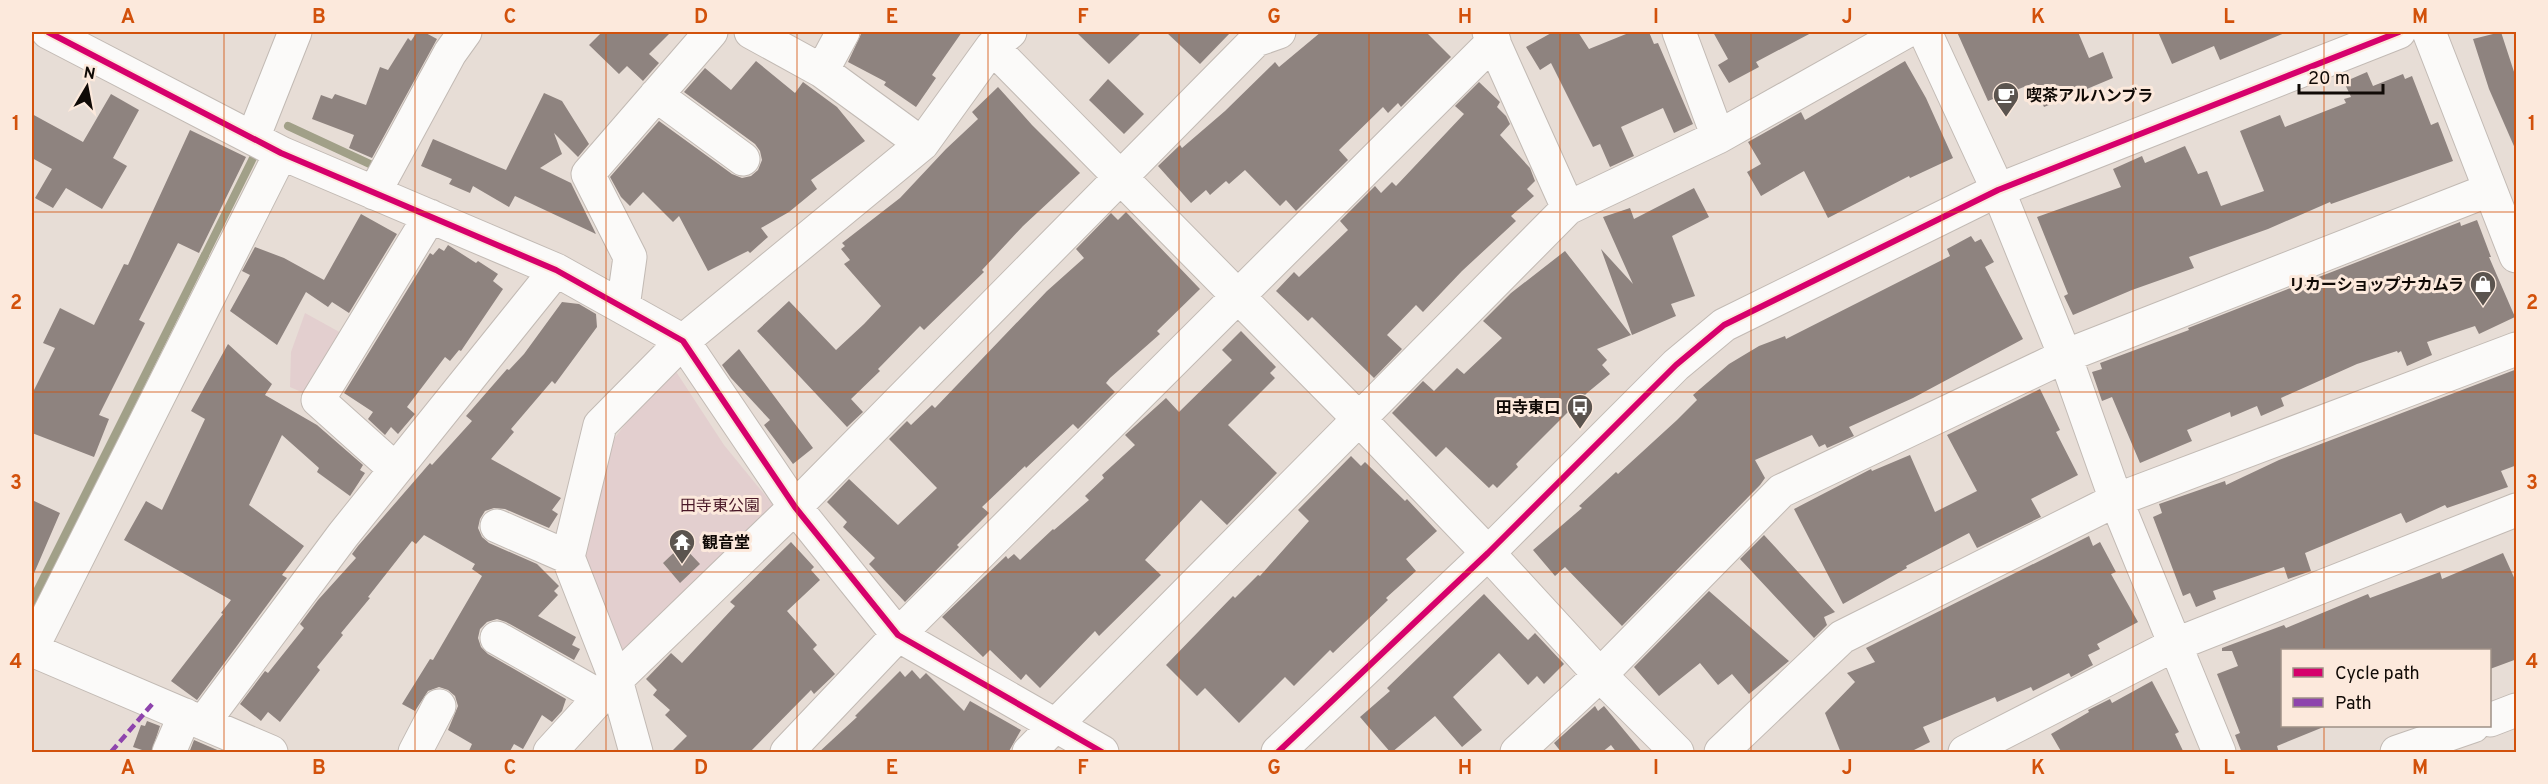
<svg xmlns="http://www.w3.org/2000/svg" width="2548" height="784" font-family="Overpass,'Noto Sans JP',sans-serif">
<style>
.green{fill:#e3cfcf}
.water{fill:#a1a088}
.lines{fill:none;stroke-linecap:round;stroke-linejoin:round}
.stream{stroke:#a1a088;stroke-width:8}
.building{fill:#8e837f}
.street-casing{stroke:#c2bab4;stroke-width:35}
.secondary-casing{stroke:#c2bab4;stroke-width:35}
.street{stroke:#fbfaf9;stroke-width:33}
.secondary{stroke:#fbfaf9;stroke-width:33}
.quiet{stroke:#8e44ad;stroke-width:4.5;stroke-dasharray:9 4.5;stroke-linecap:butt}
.cycleway-casing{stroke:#fce9dc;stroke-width:10}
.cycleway{stroke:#d6006c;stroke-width:6}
.grid{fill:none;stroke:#d2510b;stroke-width:1.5;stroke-opacity:0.55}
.labels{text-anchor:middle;stroke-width:6;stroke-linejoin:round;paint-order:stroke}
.poi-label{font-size:16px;font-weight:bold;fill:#100a06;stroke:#fce9dc;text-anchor:start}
.park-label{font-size:16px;fill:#491827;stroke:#fce9dc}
.neatline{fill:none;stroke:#d2510b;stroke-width:2}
.grid-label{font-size:20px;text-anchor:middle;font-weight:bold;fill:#d2510b}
</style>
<rect width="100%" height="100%" fill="#e7ddd6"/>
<path class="green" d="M305 313 343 334 306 394 290 387 291 352Z
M671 364 724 445 778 511 629 652 616 650 580 548 601 456Z"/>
<path class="water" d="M202 252 209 256 32 613V592Z"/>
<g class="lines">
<path class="stream" d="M288 126 372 165
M201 263 254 156"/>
</g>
<path class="building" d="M417 32H424L437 39 372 158 349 148 354 135 312 119 321 95 332 99 335 94 366 105 380 67 388 70 408 38 411 41Z
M602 32H671L649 54 659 63 643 81 627 66 619 74 589 45Z
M862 32H962L932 75 936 78 916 107 884 85 886 82 848 62Z
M1076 32H1142L1109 64Z
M1166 32H1231L1200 64Z
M1321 32H1426L1451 57 1401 107 1398 103 1388 113 1383 107 1339 150 1348 160 1296 211 1286 200 1280 206 1245 170 1229 184 1226 181 1210 195 1206 190 1191 203 1158 166 1180 145 1182 148 1225 111 1275 62 1279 67Z
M1553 32H1578L1589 49 1631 32H1649L1654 44 1658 43 1693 124 1674 133 1663 108 1621 127 1634 156 1610 167 1600 144 1593 147 1551 63 1540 70 1526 47Z
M1713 32H1813L1756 62 1759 67 1729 83 1718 65 1728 59Z
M1957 32H2078L2089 58 2103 52 2113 78 2044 107 2034 83 1988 101Z
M2158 32H2287L2220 60 2214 46 2172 64Z
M2501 32 2517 81V153L2489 89 2473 39Z
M756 61 795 93 803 82 837 107 865 141 811 180 817 189 789 212 761 228 768 237 750 253 748 251 708 271 679 216 673 222 643 192 630 206 621 197 610 177 659 121 732 174 742 178 751 176 758 170 762 160 760 151 755 144 684 92 705 68 731 90Z
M1905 61 1926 98 1953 158 1910 178 1909 176 1828 218 1804 171 1761 196 1747 172 1761 164 1748 142 1801 112 1805 120Z
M2367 72 2373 86 2403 74 2405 79 2412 76 2431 125 2438 122 2453 161 2331 204 2330 202 2268 229 2189 257 2194 268 2132 290 2073 315 2064 296 2068 294 2037 217 2121 187 2113 169 2142 156 2145 163 2185 146 2198 174 2207 171 2221 206 2264 191 2240 131 2280 115 2285 127 2346 103 2344 99 2351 97 2344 82Z
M1108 79 1144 114 1124 134 1089 100Z
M1479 82 1500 102 1497 107 1506 116 1510 124 1500 135 1530 168 1535 181 1527 189 1534 196 1511 216 1516 221 1462 271 1423 312 1416 305 1387 335 1402 349 1374 378 1312 317 1308 321 1276 291 1294 272 1299 277 1348 230 1340 221 1375 186 1381 193 1392 182 1396 186 1464 114 1455 106Z
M998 87 1032 125 1080 173 1023 226 982 270 984 272 924 330 920 326 878 369 880 371 851 399 863 412 847 427 757 331 789 301 836 350 864 324 881 306 844 264 850 260 841 249 845 246 842 243 900 198 946 149 978 119 972 112Z
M544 93 562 101 589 144 578 157 554 133 562 154 540 168 571 183 596 234 515 196 509 207 473 186 470 193 449 184 452 179 421 166 433 139 506 170Z
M111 94 139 110 113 158 127 166 102 209 66 188 53 208 35 198 52 169 32 158V114L83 142Z
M190 130 246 157 199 253 178 243 139 320 145 323 99 415 109 419 94 457 32 433V394L55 348 43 343 60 308 94 325 124 264 128 265Z
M1694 188 1709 217 1672 236 1695 296 1671 304 1676 316 1632 335 1601 249 1633 284 1603 217 1630 208 1634 219Z
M1126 212 1200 289 1157 331 1160 334 1110 378 1106 383 1115 392 1078 429 1073 424 1026 468 1025 466 982 507 989 513 957 545 959 547 905 602 869 564 875 558 843 527 847 522 827 502 849 479 898 525 937 488 889 439 907 421 911 425 932 405 935 408 1047 291 1084 258 1076 249 1111 213 1118 220Z
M361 214 397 234 349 313 332 302 328 307 306 292 277 345 230 311 250 275 242 271 255 247 284 258 324 280Z
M2477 220 2491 257H2489L2515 317 2479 334 2475 326 2427 342 2432 355 2407 366 2401 351 2398 353 2397 351 2357 364 2281 398 2284 406 2261 416 2257 406 2231 417 2230 412 2187 430 2192 441 2140 463 2112 397 2102 401 2092 372 2102 369 2100 363 2189 330 2188 328 2460 222 2461 226Z
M1971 236 1975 242 1981 239 1994 262 1985 267 2023 339 1913 398 1849 427 1854 436 1827 448 1825 444 1819 447 1812 435 1755 460 1765 478 1760 485 1622 626 1565 567 1555 576 1533 550 1582 508 1579 506 1616 472 1618 474 1677 420 1697 400 1693 395 1729 364 1759 346 1785 336 1786 339 1950 256 1947 249Z
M448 245 476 263 478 261 498 274 493 281 503 289 461 351 459 350 450 361 445 357 407 407 415 414 398 434 391 427 385 435 368 419 373 412 344 393 430 253 433 255 439 248 444 251Z
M1565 251 1631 335 1597 349 1607 360 1602 365 1610 374 1587 393 1516 464 1518 467 1497 488 1493 484 1489 488 1446 447 1436 457 1392 413 1423 381 1434 391 1457 368 1464 374 1502 338 1483 321 1511 293Z
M562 302 579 304 596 314 597 327 555 384 552 381 511 429 514 432 491 459 561 498 552 510 558 514 549 528 505 509 494 508 485 511 480 519 478 528 482 537 489 543 537 564 559 586 554 591 558 595 538 616 576 637 572 645 580 649 574 660 506 622 497 619 487 622 480 629 478 638 481 647 488 654 566 699 562 711 552 722 542 715 523 749 514 744 509 753H468L472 744 448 730 458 706 455 696 448 690 439 687 428 691 415 711 402 704 430 659 433 660 482 576 472 569 475 564 424 535 416 544 412 541 368 597 370 598 341 633 343 635 317 667 320 670 280 722 268 712 261 721 240 704 265 671 268 673 304 628 300 624 318 600 356 558 352 554 358 546 430 463 432 465 472 421 466 416 507 369 509 370 524 354Z
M1241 331 1276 367 1270 373 1275 378 1228 425 1277 473 1227 525 1201 500 1145 560 1161 575 1099 636 1095 631 1040 688 1026 674 1021 680 990 650 983 657 942 617 1006 556 1008 559 1014 554 1020 560 1053 529 1054 530 1089 500 1085 496 1104 478 1102 475 1135 445 1125 435 1166 398 1179 412 1232 360 1222 350Z
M228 344 272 384 265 395 317 425 363 465 360 470 365 473 350 496 317 472 319 468 282 435 249 505 304 546 282 575 287 578 197 700 171 681 223 614 221 613 231 600 124 540 146 501 162 510 205 419 191 411Z
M739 349 813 448 793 464 764 425 770 420 731 378 722 365Z
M2517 369V465L2501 471 2508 487 2447 508 2445 505 2406 523 2401 513 2305 553 2311 571 2288 579 2284 567 2213 591 2216 599 2196 607 2190 593 2183 596 2153 517 2162 513 2159 504 2225 481 2226 485 2279 460Z
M2040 389 2060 430 2056 432 2078 475 2031 499 2041 517 1977 548 1969 533 1906 566 1907 568 1843 604 1794 509 1871 469 1872 471 1910 455 1935 512 1977 491 1947 435Z
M1351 456 1361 466 1365 462 1405 501 1407 499 1437 531 1406 559 1416 571 1386 598 1388 600 1333 653 1330 650 1294 686 1285 677 1239 723 1205 688 1197 696 1166 665 1233 596 1235 598 1258 575 1260 576 1309 521 1298 510Z
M32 500 60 513 32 578Z
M1764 535 1835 612 1824 617 1827 625 1814 638 1740 559Z
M2089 536 2093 546 2100 542 2116 572 2111 574 2138 622 2097 644 2100 649 2088 655 2093 665 2071 677 2069 673 2033 691 2031 687 1997 702 1995 697 1923 727 1930 742 1908 753H1841L1825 713 1855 682 1847 673 1875 662 1866 648Z
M791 542 814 567 811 570 820 580 787 611 817 645 813 649 835 674 814 694 811 690 749 753H670L687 736 665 715 670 710 653 695 657 690 646 679 671 653 682 663 735 606 730 602Z
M682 545 700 564 680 583 663 563Z
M2503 553 2517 584V659L2490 669V651H2283V726H2326L2277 746 2279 753H2242L2235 735 2240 733 2217 674 2238 666 2232 651H2222V648L2284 625 2286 628 2368 594 2370 598 2440 572 2442 579Z
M1709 591 1789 661 1749 694 1732 674 1718 685 1700 663 1659 696 1634 667Z
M1484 594 1528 640 1535 633 1564 664 1544 684 1537 676 1528 685 1499 653 1453 697 1482 730 1462 747 1435 716 1391 753 1360 717 1390 691 1387 688Z
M912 670 920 679 926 673 964 711 970 701 1021 730 1008 753H818L857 717 855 716 900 671 905 677Z
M2152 681 2179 732 2175 734 2184 753H2062L2051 734 2089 712 2088 710 2110 699 2112 703Z
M1595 706 1598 711 1604 706 1643 753H1617L1611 745 1601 753H1562L1554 743Z
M147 721 160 726 151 753 133 747 141 725 145 726Z
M194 740 222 752V753H189Z"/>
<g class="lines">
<g class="street-casing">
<path id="street" d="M48 32 281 153 556 270 683 341 795 507 898 635 1102 752
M751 32 822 71 922 144
M1489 32 1568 208
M1679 32 1718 137
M1925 32 1998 190 2065 356 2116 500 2219 752
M992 47 1360 420 1488 553 1600 675 1677 752
M822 71 843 32
M656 95 743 159
M253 138 295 32
M374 193 450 53 465 32
M623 307 630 257 588 174 711 32
M395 469 318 400 430 216
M497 526 568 557
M497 638 601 697
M32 648 281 153
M32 650 271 752
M2490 720 2516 710
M203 723 343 535 556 270
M169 752 185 715
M415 752 439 706
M550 752 616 680 795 507 1256 40 1279 32
M636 752 616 680 568 557 600 425 683 341 922 144 992 47 1010 32
M787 752 898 635 1494 41
M1029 752 1568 208 1718 137 1905 32
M1517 752 1600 675 1781 491 2065 356 2489 190
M1721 752 1842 637 2116 500 2516 349
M1965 752 2174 645 2516 510
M2397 752 2473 726"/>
</g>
<g class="secondary-casing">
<path id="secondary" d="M2429 32 2516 256
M1278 752 1488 553 1676 365 1724 325 1998 190 2399 32"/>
</g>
<use href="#street" class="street"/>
<use href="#secondary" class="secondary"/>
<path class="quiet" d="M111 752 154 702"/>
<g class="cycleway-casing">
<path id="cycleway" d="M48 32 281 153 556 270 683 341 795 507 898 635 1102 752
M1278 752 1488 553 1676 365 1724 325 1998 190 2399 32"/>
</g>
<use href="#cycleway" class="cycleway"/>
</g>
<path class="grid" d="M224 32V752M415 32V752M606 32V752M797 32V752M988 32V752M1179 32V752M1369 32V752M1560 32V752M1751 32V752M1942 32V752M2133 32V752M2324 32V650M32 212H2516M32 392H2516M32 572H2516M2324 726V752"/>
<defs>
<g id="cafe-pin" transform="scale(1.35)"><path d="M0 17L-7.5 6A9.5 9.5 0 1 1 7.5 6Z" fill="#5b544f" stroke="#fce9dc"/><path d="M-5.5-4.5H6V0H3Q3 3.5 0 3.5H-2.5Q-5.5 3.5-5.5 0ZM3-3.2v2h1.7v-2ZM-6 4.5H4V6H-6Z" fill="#fff"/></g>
<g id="shop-pin" transform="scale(1.35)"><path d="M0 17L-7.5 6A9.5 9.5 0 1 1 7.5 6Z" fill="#5b544f" stroke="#fce9dc"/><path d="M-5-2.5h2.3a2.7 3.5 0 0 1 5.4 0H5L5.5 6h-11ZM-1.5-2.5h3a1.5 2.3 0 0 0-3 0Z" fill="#fff"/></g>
<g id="bus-pin" transform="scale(1.35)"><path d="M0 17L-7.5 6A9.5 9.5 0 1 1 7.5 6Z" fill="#5b544f" stroke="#fce9dc"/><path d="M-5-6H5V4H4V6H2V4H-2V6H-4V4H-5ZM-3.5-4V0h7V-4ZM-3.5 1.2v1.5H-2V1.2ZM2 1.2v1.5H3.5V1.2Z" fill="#fff"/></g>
<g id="temple-pin" transform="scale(1.35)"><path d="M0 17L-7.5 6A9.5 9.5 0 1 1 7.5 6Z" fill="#5b544f" stroke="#fce9dc"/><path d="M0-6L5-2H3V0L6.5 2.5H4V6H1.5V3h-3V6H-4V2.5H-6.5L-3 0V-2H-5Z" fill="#fff"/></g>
</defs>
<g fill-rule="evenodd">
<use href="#cafe-pin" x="2006" y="95"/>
<use href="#shop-pin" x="2483" y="284"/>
<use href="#bus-pin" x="1580" y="407"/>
<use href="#temple-pin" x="682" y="542"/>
</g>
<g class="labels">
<g class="poi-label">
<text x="2026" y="101">喫茶アルハンブラ</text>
<text x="2464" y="290" text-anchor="end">リカーショップナカムラ</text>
<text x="1560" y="413" text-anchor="end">田寺東口</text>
<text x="702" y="548">観音堂</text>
</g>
<g class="park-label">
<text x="720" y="511">田寺東公園</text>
</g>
</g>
<rect width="2548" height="784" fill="none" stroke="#fce9dc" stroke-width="66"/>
<rect x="2281" y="649" width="210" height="78" fill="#fce9dc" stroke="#9e9086" stroke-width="1.5"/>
<rect x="2293" y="668" width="30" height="9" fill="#d6006c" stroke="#9e9086" stroke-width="1.5"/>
<text x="2335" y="679" font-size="18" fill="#100a06">Cycle path</text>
<rect x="2293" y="698" width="30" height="9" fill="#8e44ad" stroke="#9e9086" stroke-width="1.5"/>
<text x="2335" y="709" font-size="18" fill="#100a06">Path</text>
<g transform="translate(87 87) rotate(10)" stroke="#fce9dc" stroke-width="4.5" paint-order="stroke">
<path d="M0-4.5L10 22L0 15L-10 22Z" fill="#100a06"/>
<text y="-9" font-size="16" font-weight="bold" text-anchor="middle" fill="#100a06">N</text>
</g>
<path d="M2299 84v9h84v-9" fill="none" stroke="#100a06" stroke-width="3"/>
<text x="2308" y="84" font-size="18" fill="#100a06" stroke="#fce9dc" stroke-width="4.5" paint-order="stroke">20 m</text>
<rect x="33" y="33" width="2482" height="718" class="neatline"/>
<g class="grid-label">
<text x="128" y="23">A</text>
<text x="319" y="23">B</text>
<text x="510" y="23">C</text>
<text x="701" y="23">D</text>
<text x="892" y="23">E</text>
<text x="1083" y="23">F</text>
<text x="1274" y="23">G</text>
<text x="1465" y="23">H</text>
<text x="1656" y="23">I</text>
<text x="1847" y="23">J</text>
<text x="2038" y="23">K</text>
<text x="2229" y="23">L</text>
<text x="2420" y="23">M</text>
<text x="16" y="130">1</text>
<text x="2532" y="130">1</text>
<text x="16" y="309">2</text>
<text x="2532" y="309">2</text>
<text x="16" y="489">3</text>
<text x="2532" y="489">3</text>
<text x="16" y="668">4</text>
<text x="2532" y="668">4</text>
<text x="128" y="774">A</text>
<text x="319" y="774">B</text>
<text x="510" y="774">C</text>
<text x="701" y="774">D</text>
<text x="892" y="774">E</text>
<text x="1083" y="774">F</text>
<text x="1274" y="774">G</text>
<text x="1465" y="774">H</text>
<text x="1656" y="774">I</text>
<text x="1847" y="774">J</text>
<text x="2038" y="774">K</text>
<text x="2229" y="774">L</text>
<text x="2420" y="774">M</text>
</g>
</svg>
